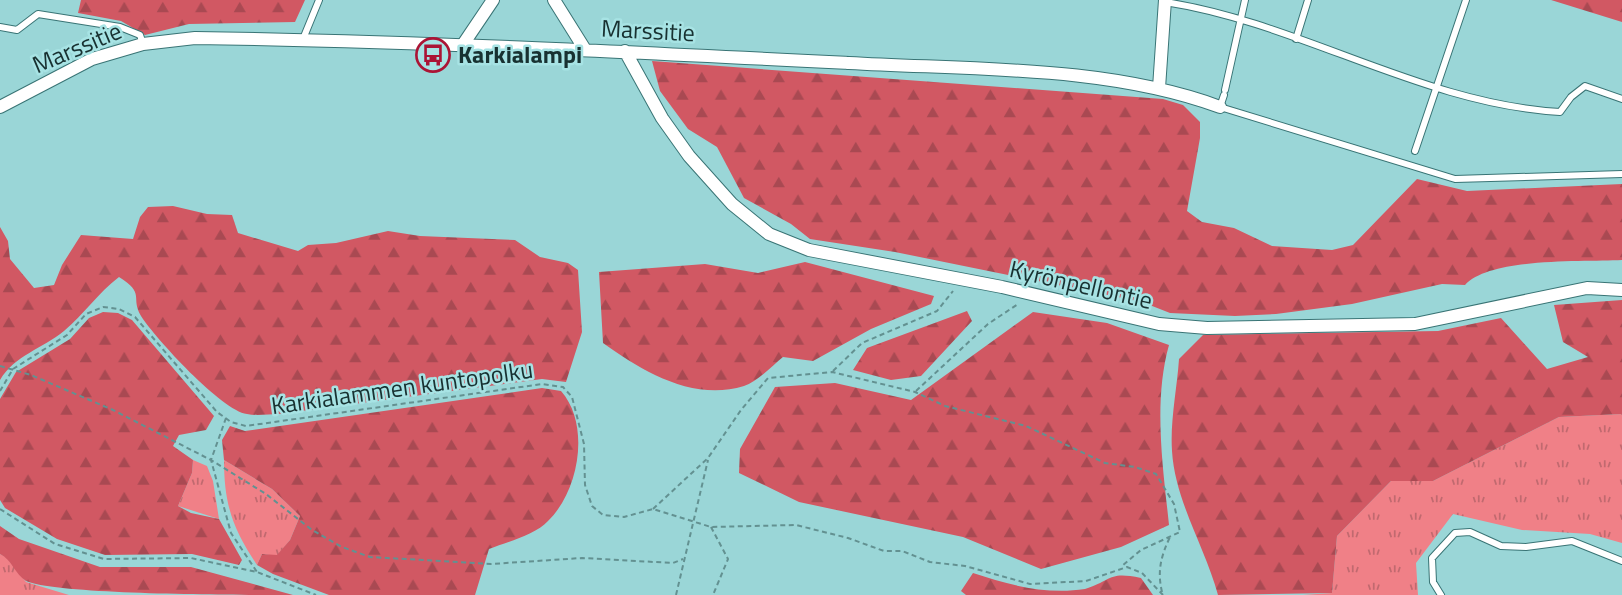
<svg xmlns="http://www.w3.org/2000/svg" width="1622" height="595" font-family="'Titillium Web',sans-serif">
<style>
.grass{fill:url(#grass-tufts)}
.forest{fill:url(#forest-firs)}
.lines{fill:none;stroke-linecap:round;stroke-linejoin:round}
.lane-casing{stroke:#397475;stroke-width:8}
.street-casing{stroke:#397475;stroke-width:14}
.path{stroke:#639191;stroke-width:2;stroke-dasharray:5 3.5;stroke-linecap:butt}
.lane{stroke:#fff;stroke-width:6}
.street{stroke:#fff;stroke-width:12}
.labels{text-anchor:middle;stroke-width:5;stroke-linejoin:round;paint-order:stroke}
.street-label{font-size:24px;fill:#183131;stroke:#a7e3e4}
.poi-label{font-size:24px;font-weight:bold;fill:#183131;stroke:#a7e3e4;text-anchor:start}
</style>
<defs>
<pattern id="grass-tufts" width="24" height="20" patternUnits="userSpaceOnUse" patternTransform="scale(1.75)"><rect width="24" height="20" fill="#f08087"/><path d="M3 7l-1-3M5 7V3M7 7l1-3M15 17l-1-3M17 17v-4M19 17l1-3" fill="none" stroke="#c1696f"/></pattern>
<pattern id="forest-firs" width="22" height="20" patternUnits="userSpaceOnUse" patternTransform="scale(1.75)"><rect width="22" height="20" fill="#d15863"/><path d="M5 1l3.5 6h-7zM16 11l3.5 6h-7z" fill="#a94952"/></pattern>
</defs>
<rect width="100%" height="100%" fill="#9ad6d7"/>
<path class="grass" d="M1622 414V543L1590 534 1522 530 1453 514 1416 563 1418 595H1303L1332 593 1337 536 1391 481H1433L1559 417Z
M193 460 207 466 213 481 219 519 178 506 192 473Z
M224 460 272 489 300 516 290 540 277 556 262 554 257 565C233 529 224 505 224 460Z
M0 554 6 557 26 582 69 595H0Z"/>
<path class="forest" d="M81 0H305L295 22 189 24 145 35 121 21 78 13Z
M1551 0H1622V22Z
M652 61 1163 99 1183 105 1200 122V138L1187 211 1202 222 1234 228 1272 246 1332 250 1353 245 1417 179 1467 191 1622 184V260C1584 262 1490 257 1465 285L1442 284 1352 304 1276 314 1235 316 1170 313 1142 302 895 252 810 239 791 224 744 198 717 147 688 129 660 91Z
M173 206 207 214 232 215 238 233 298 251 308 245 336 243 388 231 420 236 515 240 540 257 568 263 578 270 582 332 566 382 542 379 279 414C269 414 257 416 247 414 222 411 155 338 141 316 130 297 146 294 119 277 98 293 84 314 64 331 42 349 15 355 0 380V227L8 241 10 259 34 288 54 285 62 265 81 235 133 239 140 217 148 207Z
M805 262 934 296 931 304 871 329 813 361 783 357C772 366 757 382 744 386 693 402 642 371 603 343L599 272 705 264 758 273Z
M1622 300V414L1559 417 1433 481H1391L1337 536 1332 593 1218 595C1205 547 1175 501 1172 451 1170 421 1177 389 1179 359L1203 335 1438 331 1501 318 1547 369 1588 357 1563 342 1554 305Z
M967 311 972 321 921 376 891 380 853 370 867 348Z
M103 312 118 313 132 320 214 416 206 430 179 435 173 446 193 460 192 473 178 506 191 513 219 519 242 560 239 565 192 554 105 555 57 539 5 508 0 500V399L16 372 70 339 89 318Z
M1033 312 1107 323 1169 345C1153 402 1163 467 1169 525L1121 547 1041 569 963 537 799 502 739 473 740 449 775 387 835 383 911 400Z
M542 388 561 391C591 425 579 491 548 521 535 535 507 542 489 549L475 595H329L273 574 257 565 262 554 277 555 290 540 300 516 272 489 224 460 222 440 230 426 245 431Z
M0 526 19 539 100 567H191L293 595C244 595 58 595 26 581 15 574 12 560 0 554Z
M973 573C1009 585 1046 595 1085 589 1113 580 1108 571 1141 578L1153 595H966L961 591Z"/>
<g class="lines">
<g class="lane-casing">
<path id="lane" d="M1165 2C1301 23 1422 104 1560 112L1571 97 1585 86 1622 99
M0 27 17 30 38 14 120 27 140 35 143 44
M303 39 319 0
M1296 39 1308 0
M1225 90 1245 0
M1224 95 1220 107 1455 179 1622 174
M1415 151 1466 0
M1441 595 1433 582 1432 558 1455 533 1470 532 1501 546 1526 547 1572 541 1622 561"/>
</g>
<g class="street-casing">
<path id="street" d="M554 0 584 48
M462 46 493 0
M625 51 662 118 689 156 732 204 769 234 809 250 1002 287 1159 324 1207 328 1415 324 1587 288 1622 290
M1159 88 1165 0
M0 107 92 59 143 44 195 38C414 41 631 52 849 63 969 70 1107 65 1220 107"/>
</g>
<path class="path" d="M0 366 31 375 113 410 211 460 266 494 312 530 342 547 370 557 491 564 582 558 673 563 683 559
M833 371 862 343 937 311 953 291
M0 391 13 369 67 335 86 314 103 307 119 309 135 317 217 412 231 422 246 426 542 384 563 387 572 397 584 444 585 485 592 506 603 515 624 517 653 509 711 527 796 525 848 538 884 551H902L930 562 965 566 1030 584 1086 581 1127 567 1142 573 1163 595
M916 391 988 324 1018 304
M226 418 211 460 231 533 257 572
M0 509 55 544 104 559 191 558 257 572 316 595
M653 509 708 458 741 410 768 378 832 372 915 392 945 406 1026 426 1105 463 1135 467 1156 474 1174 504 1180 532 1141 550 1122 566
M711 527 728 559 713 595
M1162 592C1157 571 1161 556 1170 537
M676 595 708 460"/>
<use href="#lane" class="lane"/>
<use href="#street" class="street"/>
</g>
<defs>
<g id="bus-ring" transform="scale(1.75)"><circle r="9.5" fill="#a7e3e4" stroke="#ab1435" stroke-width="1.5"/><path d="M-5-6H5V4H4V6H2V4H-2V6H-4V4H-5ZM-3.5-4V0h7V-4ZM-3.5 1.2v1.5H-2V1.2ZM2 1.2v1.5H3.5V1.2Z" fill="#ab1435"/></g>
</defs>
<g fill-rule="evenodd">
<use href="#bus-ring" x="433" y="55"/>
</g>
<g class="labels">
<g class="street-label">
<text transform="translate(648 31) rotate(3)" y="8">Marssitie</text>
<text transform="translate(77 48) rotate(-23)" y="8">Marssitie</text>
<text transform="translate(1081 285) rotate(13)" y="8">Kyrönpellontie</text>
<text transform="translate(402 388) rotate(-8)" y="8">Karkialammen kuntopolku</text>
</g>
<g class="poi-label">
<text x="458" y="63">Karkialampi</text>
</g>
</g>
</svg>
